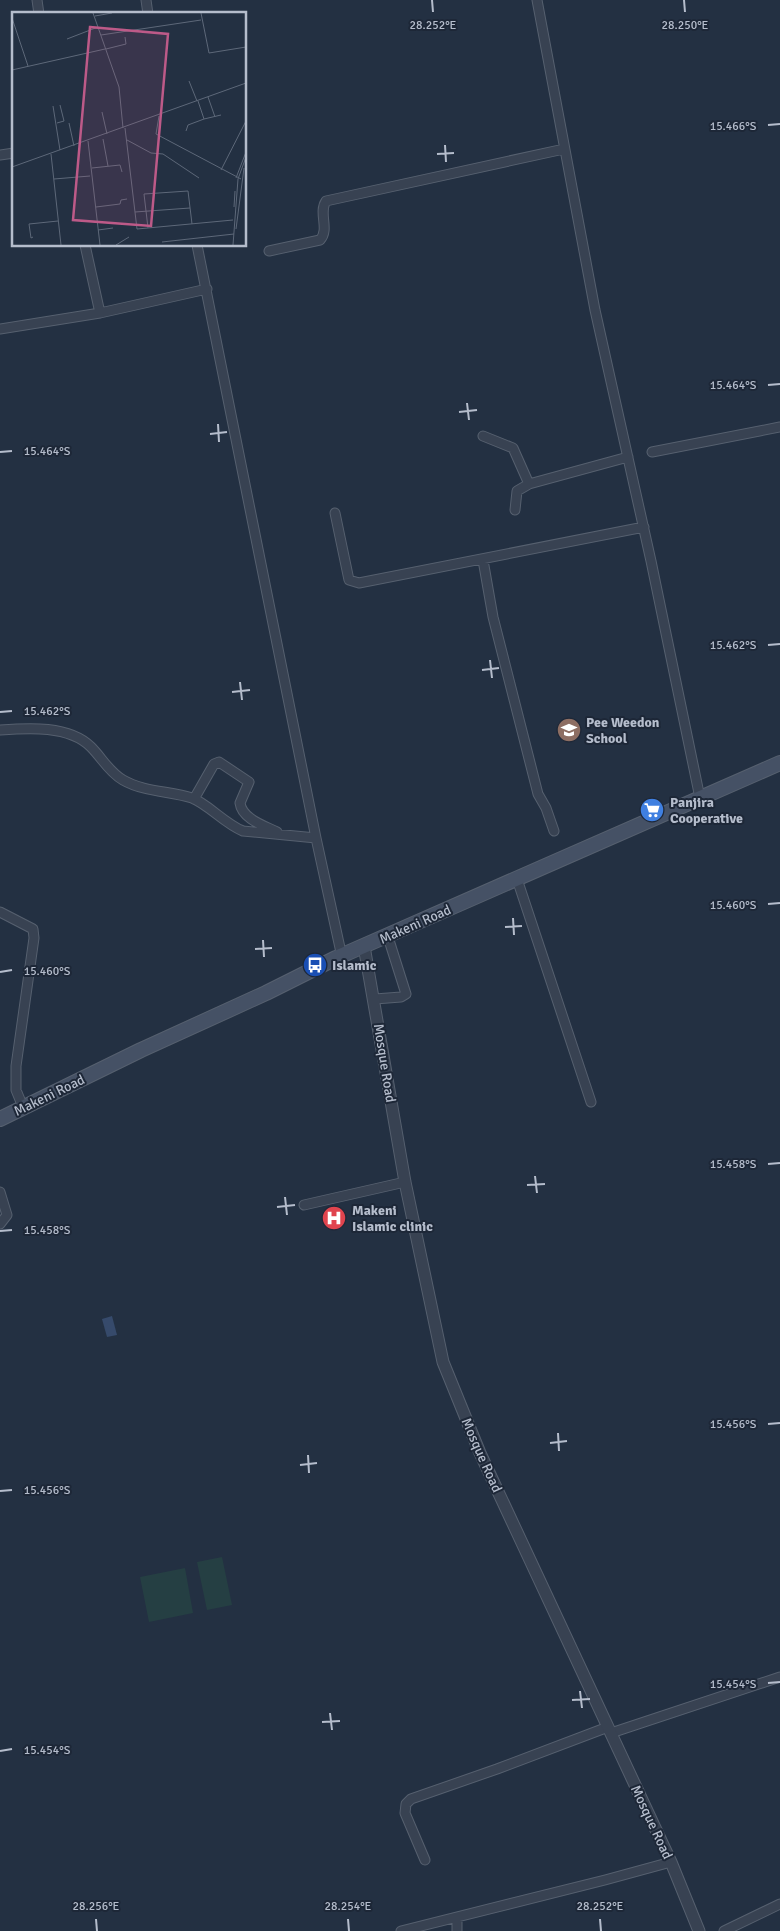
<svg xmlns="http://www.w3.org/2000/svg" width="780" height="1931" font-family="Signika,sans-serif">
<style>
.green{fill:#253f43}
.water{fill:#364a6b}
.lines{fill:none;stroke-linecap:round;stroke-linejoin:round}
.minor-casing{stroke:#56606f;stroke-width:11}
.tertiary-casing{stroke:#56606f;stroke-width:13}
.secondary-casing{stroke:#56606f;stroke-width:16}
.minor{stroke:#384252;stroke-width:9}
.tertiary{stroke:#384252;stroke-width:11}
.secondary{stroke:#455165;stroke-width:14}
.ticks{fill:none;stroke:#b5bdcc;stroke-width:2}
.labels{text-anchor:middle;stroke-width:4;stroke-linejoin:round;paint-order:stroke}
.poi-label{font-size:14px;font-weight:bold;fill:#b5bdcc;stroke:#1d2737;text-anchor:start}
.street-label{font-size:14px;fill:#b5bdcc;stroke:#1d2737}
.inset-road{fill:none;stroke:#5d6879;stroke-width:1}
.view{fill:#bd5a88;fill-opacity:0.15;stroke:#bd5a88;stroke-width:2.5}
.inset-edge{fill:none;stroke:#b5bdcc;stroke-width:2.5}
.ticks-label{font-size:12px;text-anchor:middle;fill:#b5bdcc;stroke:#1d2737;stroke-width:4;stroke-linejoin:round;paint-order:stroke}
</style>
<rect width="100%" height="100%" fill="#233042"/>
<path class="green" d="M222 1557 232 1605 207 1610 197 1562Z
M185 1568 193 1613 149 1622 140 1577Z"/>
<path class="water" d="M112 1316 117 1335 107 1337 102 1319Z"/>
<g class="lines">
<g class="minor-casing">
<path id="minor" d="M37 0 39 14
M146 0 148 14
M537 0 595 310 651 561 700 798
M0 155 14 153
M197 245 316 838 342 957
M269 251 320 240C330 229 318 213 326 201L564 149
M100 313 207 289
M0 329 100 313 85 245
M483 436 513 448 529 484
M652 452 780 427
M515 510 517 491 529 484 628 457
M335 513 349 580 359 583 644 527
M483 560 493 617 538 794 546 808 554 831
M0 730C28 728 69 725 91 747 102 758 109 772 123 780 144 792 170 791 192 798 208 804 225 824 243 831L316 838
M194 799 214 764 219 762 249 782 240 803C242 819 265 826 277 832
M517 879 591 1102
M0 912 33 929 34 938 16 1066V1090L23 1107
M375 999 401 997 406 994 388 937
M0 1192 7 1215 0 1224
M304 1205 405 1182
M611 1733 780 1677
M425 1860 405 1813 406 1804 411 1799 497 1769 608 1727
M457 1917V1931
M401 1931 605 1880 671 1862
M724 1931 780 1904"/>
</g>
<g class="tertiary-casing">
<path id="tertiary" d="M364 946 405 1182 443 1362 480 1453 671 1862 699 1931"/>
</g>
<g class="secondary-casing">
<path id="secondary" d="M0 1119 141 1050 266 993 336 958 780 763"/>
</g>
<use href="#minor" class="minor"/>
<use href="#tertiary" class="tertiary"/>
<use href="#secondary" class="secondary"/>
</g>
<path class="ticks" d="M432 0 433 12M684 0 685 12M768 125 780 124M445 145 446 162M437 154 454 153M768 385 780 384M467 403 469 420M459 412 477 410M218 424 219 442M210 434 227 432M0 452 12 451M768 645 780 644M490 660 492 678M482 670 499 668M240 682 242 700M232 692 250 690M0 712 12 711M768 904 780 903M513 918 514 935M505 927 522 926M263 940 264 957M255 949 272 948M0 972 12 970M768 1164 780 1163M535 1176 537 1193M527 1185 545 1184M285 1197 287 1215M277 1207 295 1205M0 1231 12 1230M768 1424 780 1423M558 1433 559 1451M550 1443 567 1441M308 1455 309 1473M300 1465 317 1463M0 1491 12 1490M768 1683 780 1682M580 1691 582 1708M572 1700 590 1699M330 1713 332 1730M322 1722 340 1721M0 1751 12 1749M96 1919 97 1931M348 1919 349 1931M600 1919 601 1931"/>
<defs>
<g id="school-disc" transform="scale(1.25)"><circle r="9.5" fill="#8d6e63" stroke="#1d2737"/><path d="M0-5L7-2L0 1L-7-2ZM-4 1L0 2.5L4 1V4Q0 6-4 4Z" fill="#fff"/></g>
<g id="supermarket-disc" transform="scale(1.25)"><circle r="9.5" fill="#3f7fe0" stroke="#1d2737"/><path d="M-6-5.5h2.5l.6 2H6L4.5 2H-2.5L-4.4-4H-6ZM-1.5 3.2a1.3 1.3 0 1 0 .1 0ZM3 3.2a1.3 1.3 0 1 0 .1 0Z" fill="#fff"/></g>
<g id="bus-disc" transform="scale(1.25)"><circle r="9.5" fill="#1a4fb4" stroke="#1d2737"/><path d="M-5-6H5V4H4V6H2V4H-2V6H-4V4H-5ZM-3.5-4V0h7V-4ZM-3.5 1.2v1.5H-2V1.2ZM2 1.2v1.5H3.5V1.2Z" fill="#fff"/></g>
<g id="hospital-disc" transform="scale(1.25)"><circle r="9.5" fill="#e0444e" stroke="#1d2737"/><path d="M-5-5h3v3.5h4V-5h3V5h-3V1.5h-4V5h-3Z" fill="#fff"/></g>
</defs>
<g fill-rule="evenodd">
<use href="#school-disc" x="569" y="730"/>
<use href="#supermarket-disc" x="652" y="810"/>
<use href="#bus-disc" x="315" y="965"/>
<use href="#hospital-disc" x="334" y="1218"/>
</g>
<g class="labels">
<g class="poi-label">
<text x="586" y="727">Pee Weedon<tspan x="586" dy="16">School</tspan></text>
<text x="670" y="807">Panjira<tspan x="670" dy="16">Cooperative</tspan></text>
<text x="332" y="970">Islamic</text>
<text x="352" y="1215">Makeni<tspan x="352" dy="16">Islamic clinic</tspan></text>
</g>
<g class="street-label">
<text transform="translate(415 924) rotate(-24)" y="5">Makeni Road</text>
<text transform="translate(385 1063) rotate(81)" y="5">Mosque Road</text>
<text transform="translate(49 1095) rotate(-26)" y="5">Makeni Road</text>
<text transform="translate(482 1455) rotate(66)" y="5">Mosque Road</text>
<text transform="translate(652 1822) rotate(65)" y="5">Mosque Road</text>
</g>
</g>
<g transform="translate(12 12)">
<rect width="234" height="234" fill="#233042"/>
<path class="inset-road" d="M81 1 107 75 111 116M189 1 197 41 234 35M83 4 100 1M0 6 16 54M89 23 189 8M55 27 86 15M94 37 114 32 113 25M0 58 93 37M177 69 185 89M196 85 203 105M41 94 48 138M90 100 95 122M147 104 144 122 229 167M192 107 209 103M45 111 52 109 48 93M57 111 62 134M113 116 125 217 221 208M174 119 176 113 192 107 186 89M91 127 96 154M115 128 139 141 151 142 187 166M76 129 88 233M39 142 49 233M0 155 234 71M80 156 108 153 110 160M209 158 234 109M224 166 234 140M42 167 78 164M84 195 108 192 109 188 115 187M222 195 223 179M123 200 178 196M136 216 132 182 176 179 180 212M224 217 232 156M86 218 101 216M21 225 19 226 17 212 46 209M150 230 222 222M104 233 117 225M221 233 226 167 234 145"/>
<path class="view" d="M78 15 156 22 139 214 61 208Z"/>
<rect width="234" height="234" class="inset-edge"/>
</g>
<g class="ticks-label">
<text x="433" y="29">28.252°E</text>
<text x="685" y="29">28.250°E</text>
<text x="733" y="130">15.466°S</text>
<text x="733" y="389">15.464°S</text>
<text x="47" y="455">15.464°S</text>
<text x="733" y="649">15.462°S</text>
<text x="47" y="715">15.462°S</text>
<text x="733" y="909">15.460°S</text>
<text x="47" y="975">15.460°S</text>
<text x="733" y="1168">15.458°S</text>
<text x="47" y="1234">15.458°S</text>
<text x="733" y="1428">15.456°S</text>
<text x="47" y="1494">15.456°S</text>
<text x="733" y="1688">15.454°S</text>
<text x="47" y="1754">15.454°S</text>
<text x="96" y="1910">28.256°E</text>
<text x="348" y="1910">28.254°E</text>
<text x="600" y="1910">28.252°E</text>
</g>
</svg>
